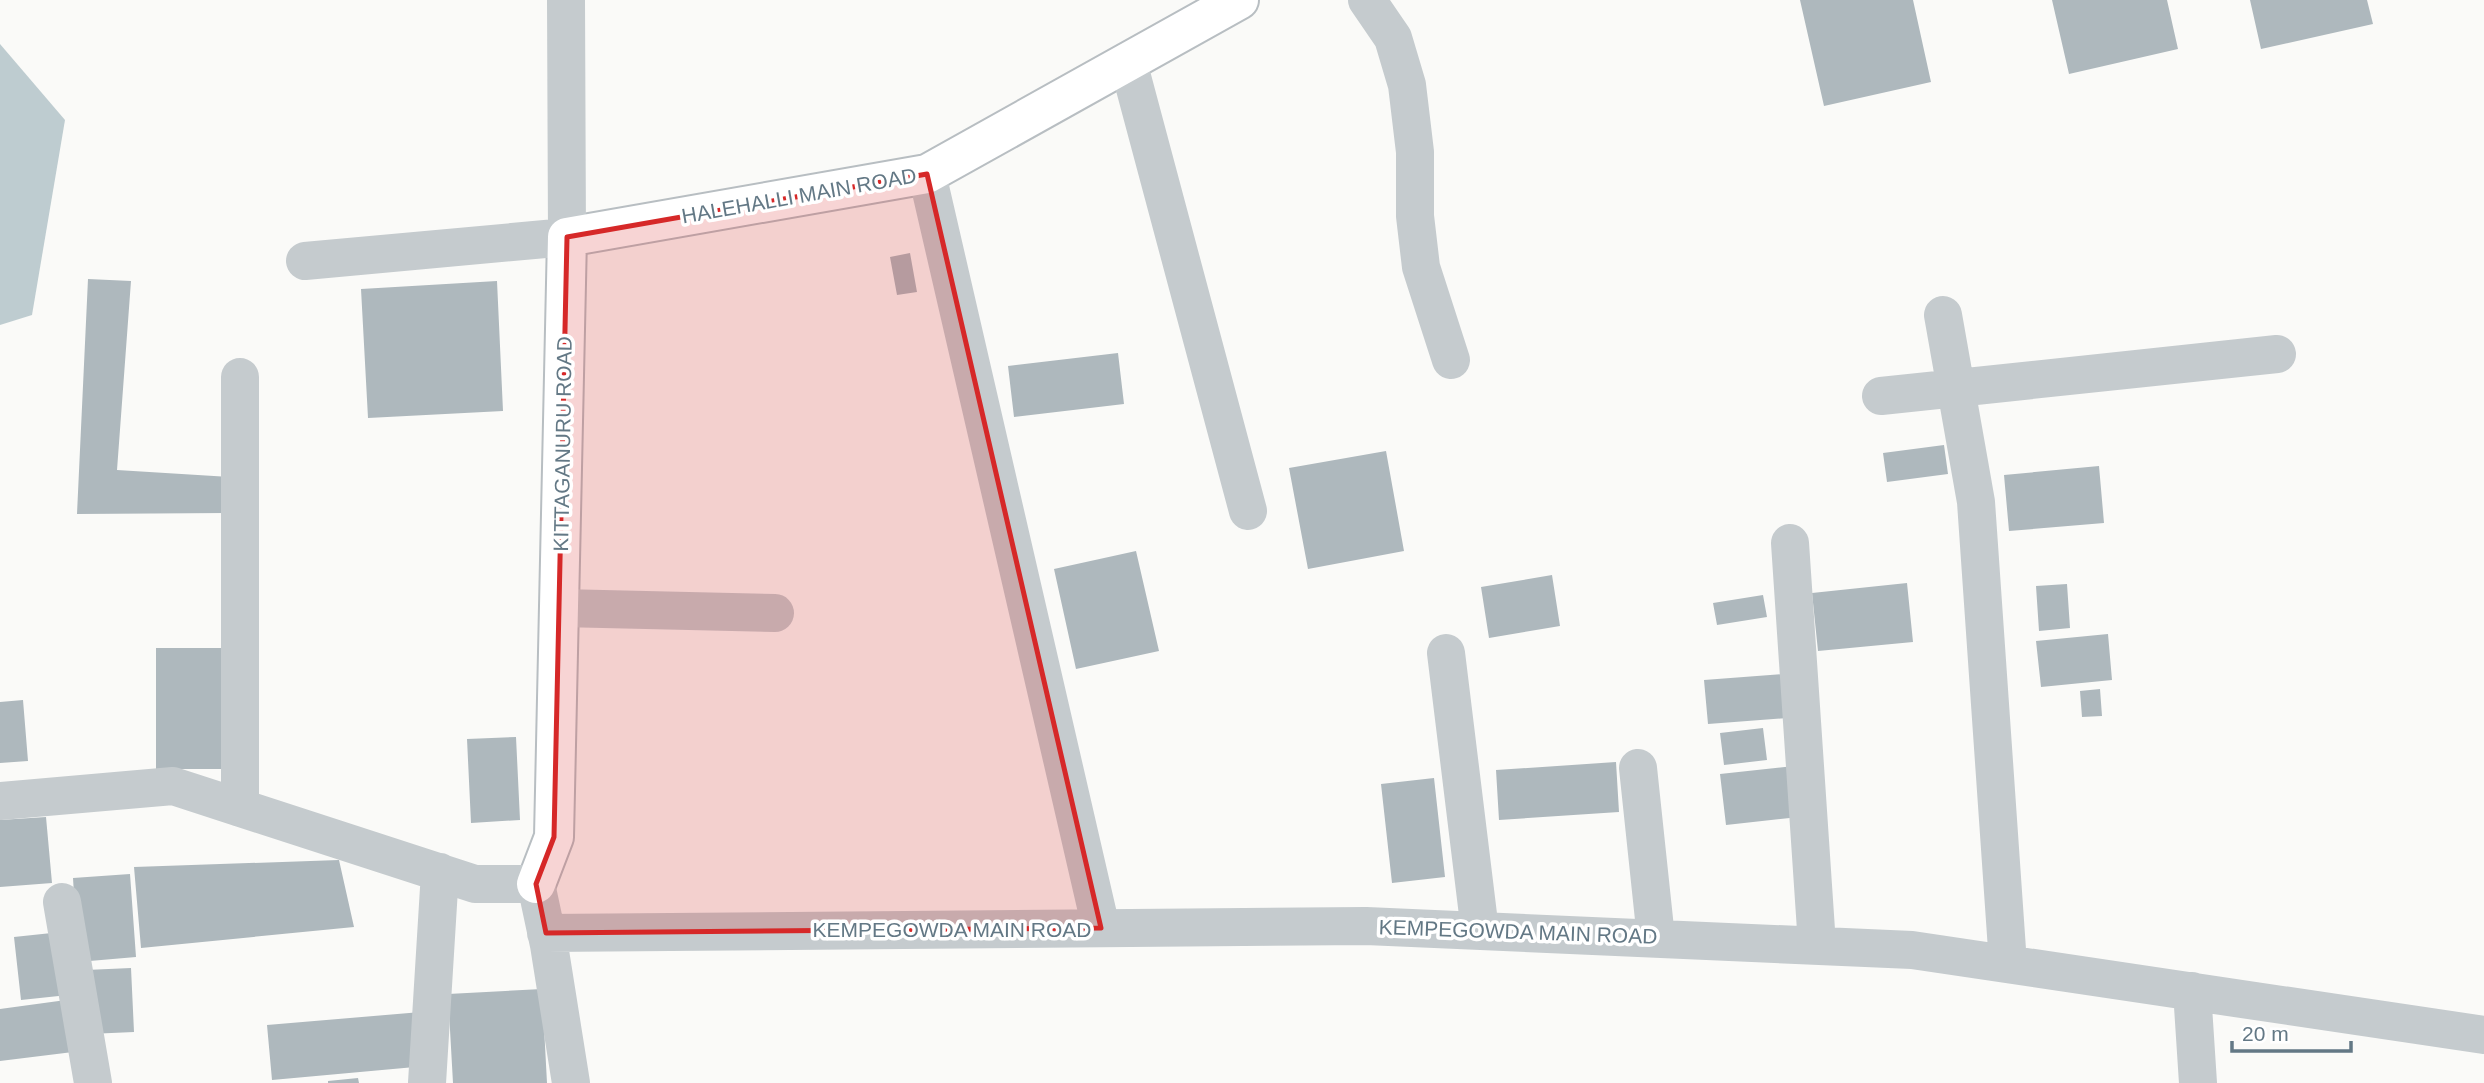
<svg xmlns="http://www.w3.org/2000/svg" width="2484" height="1083" font-family="Arial,sans-serif">
<style>
.water{fill:#beccd0}
.building{fill:#aeb8bd}
.lines{fill:none;stroke-linecap:round;stroke-linejoin:round}
.major-casing{stroke:#b8bec2;stroke-width:42}
.minor{stroke:#c5cbce;stroke-width:38}
.major{stroke:#fff;stroke-width:38}
.marked{fill:#d62828;fill-opacity:0.2;stroke:#d62828;stroke-width:5;stroke-linejoin:round}
.labels{text-anchor:middle;stroke-width:7;stroke-linejoin:round;paint-order:stroke}
.street-label{font-size:21px;fill:#637885;stroke:#fff}
</style>
<rect width="100%" height="100%" fill="#fafaf8"/>
<path class="water" d="M0 44 65 120 32 315 0 325Z"/>
<path class="building" d="M1800 0H1913L1931 82 1824 106Z
M2052 0H2167L2178 49 2069 74Z
M2250 0H2367L2373 24 2261 49Z
M910 253 917 292 897 295 890 257Z
M88 279 131 281 117 470 230 477 227 513 77 514Z
M497 281 503 411 368 418 361 289Z
M1118 353 1124 404 1014 417 1008 366Z
M1944 445 1948 474 1887 482 1883 453Z
M1386 451 1404 551 1308 569 1289 468Z
M2099 466 2104 523 2009 531 2004 475Z
M1136 551 1159 651 1076 669 1054 569Z
M1552 575 1560 626 1489 638 1481 587Z
M1907 583 1913 642 1818 651 1812 593Z
M2067 584 2070 628 2039 631 2036 586Z
M1763 595 1767 617 1717 625 1713 603Z
M2108 634 2112 680 2041 687 2036 641Z
M156 648H231L230 769H156Z
M1784 674 1787 718 1708 724 1704 680Z
M2100 689 2102 716 2082 717 2080 691Z
M23 700 28 761 0 763V702Z
M1763 728 1767 760 1724 765 1720 733Z
M516 737 520 820 471 823 467 739Z
M1616 762 1619 812 1499 820 1496 770Z
M1794 766 1799 817 1726 825 1720 774Z
M1434 778 1445 877 1392 883 1381 784Z
M46 817 52 883 0 887V820Z
M339 860 354 927 141 948 134 867Z
M130 874 136 957 78 962 73 878Z
M61 932 68 995 21 1000 14 937Z
M131 968 134 1032 89 1034 86 970Z
M542 989 547 1083H453L448 994Z
M66 1000 73 1052 0 1061V1009Z
M421 1012 426 1066 272 1080 267 1025Z
M358 1078 359 1083H328V1081Z"/>
<g class="lines">
<g class="major-casing">
<path id="major" d="M536 884 554 837 567 237 927 174 1239 0"/>
</g>
<path class="minor" d="M1367 0 1393 38 1407 85 1415 152V216L1421 267 1451 360
M1128 62 1248 511
M927 174 1101 928
M305 261 567 237 566 0
M1943 315 1976 502 2008 964
M240 377V808
M1881 396 2277 354
M1790 543 1817 945
M560 608 775 613
M1446 653 1480 931
M1638 768 1656 938
M0 801 173 786 475 884H536L549 945 571 1083
M62 902 93 1083
M546 933 1366 926 1912 950 2484 1035
M2192 991 2198 1083
M427 1083 440 872"/>
<use href="#major" class="major"/>
</g>
<path class="marked" d="M927 174 1101 928 546 933 536 884 554 837 567 237Z"/>
<g class="labels">
<g class="street-label">
<text transform="translate(799 196) rotate(-10)" y="7">HALEHALLI MAIN ROAD</text>
<text transform="translate(563 444) rotate(-89)" y="7">KITTAGANURU ROAD</text>
<text x="952" y="937">KEMPEGOWDA MAIN ROAD</text>
<text transform="translate(1518 932) rotate(2)" y="7">KEMPEGOWDA MAIN ROAD</text>
</g>
</g>
<path d="M2232 1041v10h119v-10" fill="none" stroke="#637885" stroke-width="3.5"/>
<text x="2242" y="1041" font-size="21" fill="#637885" stroke="#ffffff" stroke-width="5" paint-order="stroke">20 m</text>
</svg>
